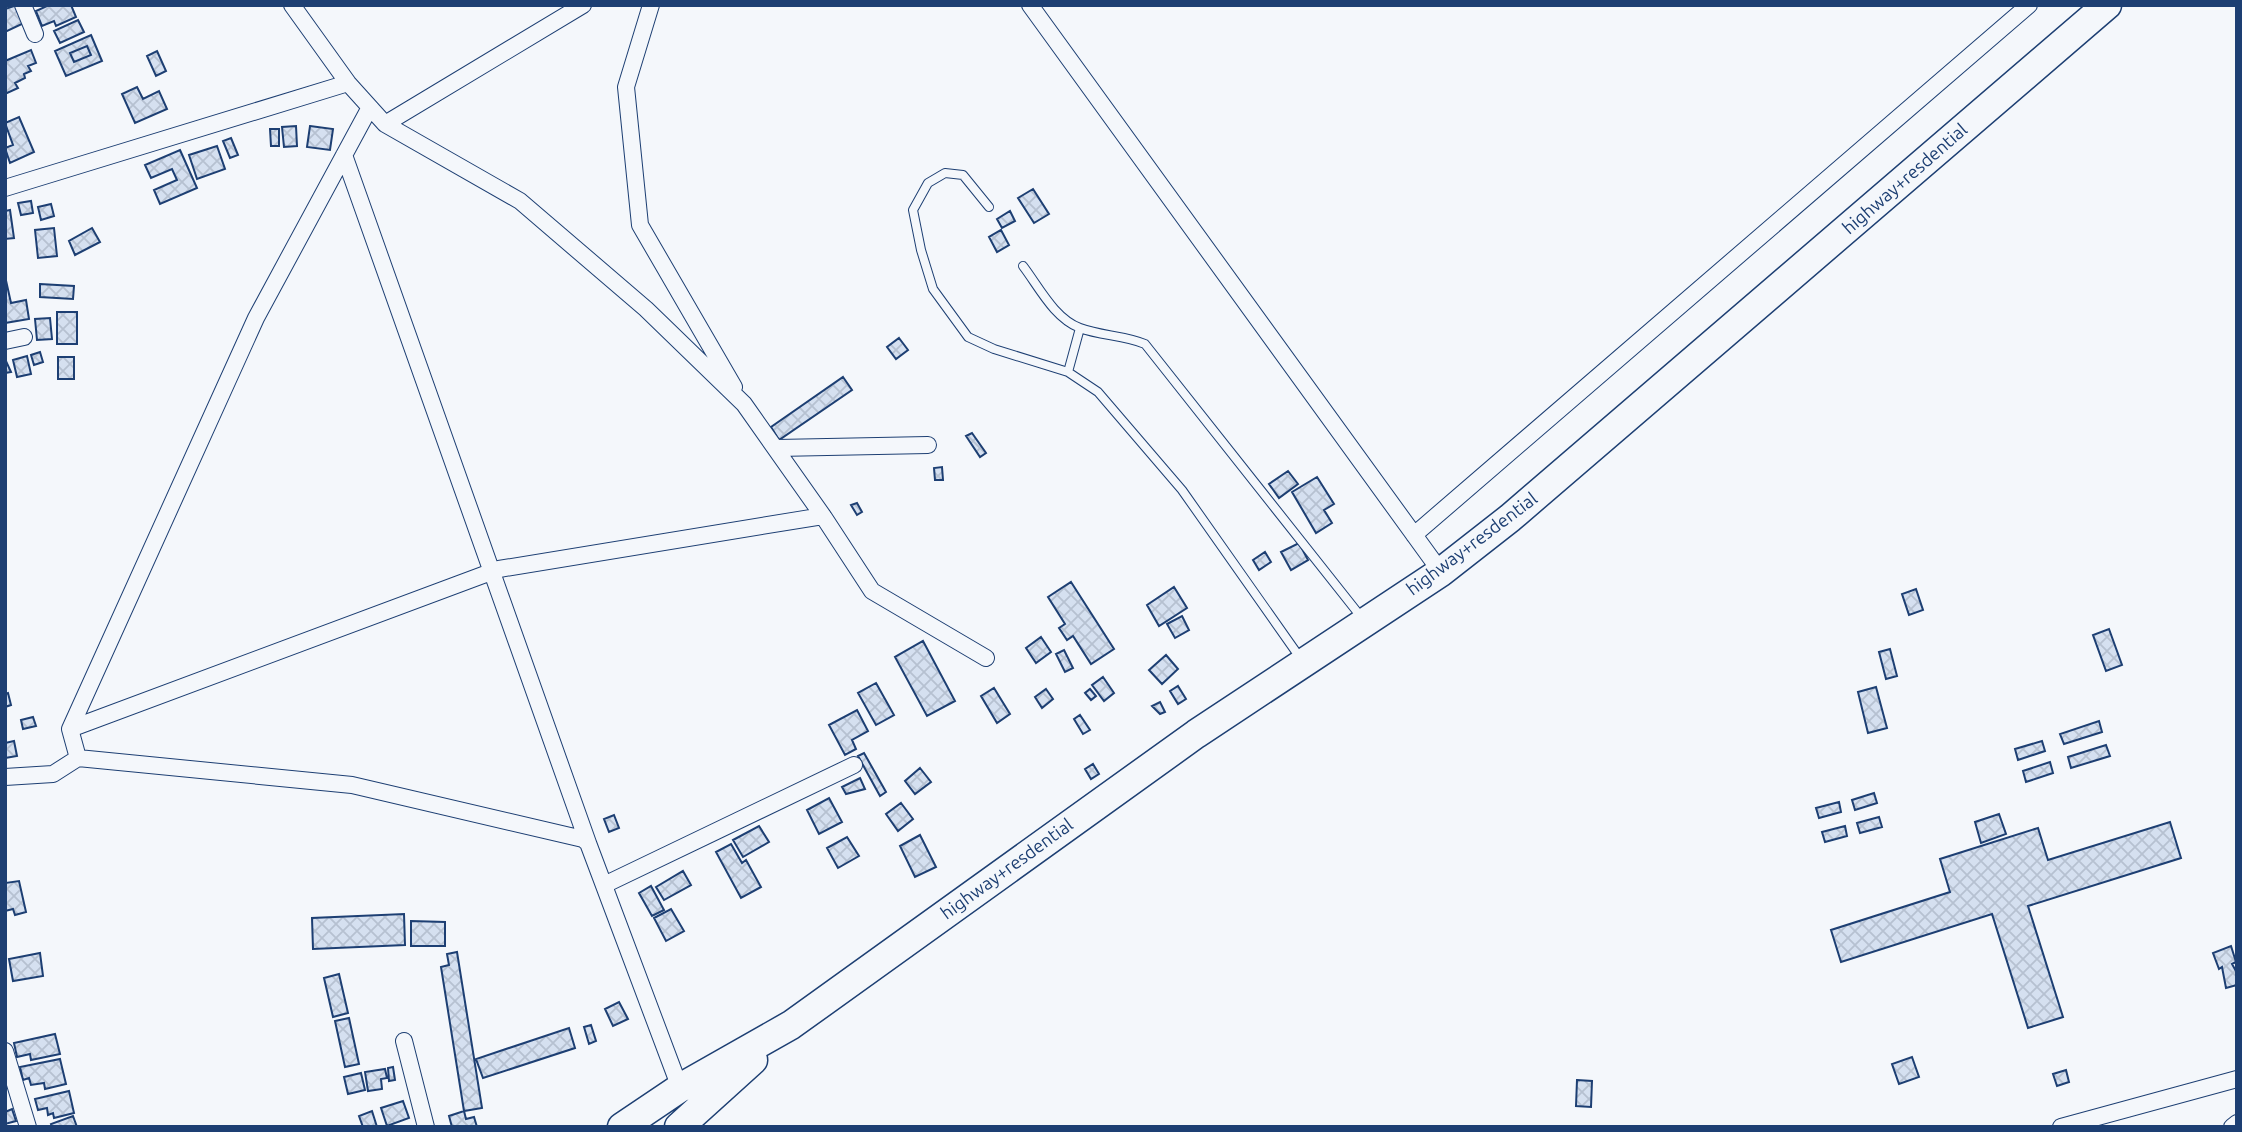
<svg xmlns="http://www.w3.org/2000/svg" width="2242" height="1132" font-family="Ubuntu,sans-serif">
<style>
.building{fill:url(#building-cross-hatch);stroke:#1d3f73;stroke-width:2;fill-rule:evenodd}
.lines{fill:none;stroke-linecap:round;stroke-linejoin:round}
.lane-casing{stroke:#1d3f73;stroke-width:10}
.street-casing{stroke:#1d3f73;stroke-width:18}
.highway-casing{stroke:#1d3f73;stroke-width:31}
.lane{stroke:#f4f7fb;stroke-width:8}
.street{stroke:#f4f7fb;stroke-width:16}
.highway{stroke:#f4f7fb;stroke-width:28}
.labels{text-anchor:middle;stroke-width:5;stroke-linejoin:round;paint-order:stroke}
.street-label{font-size:18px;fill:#1d3f73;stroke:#f4f7fb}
</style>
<defs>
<pattern id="building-cross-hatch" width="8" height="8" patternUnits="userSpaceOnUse" patternTransform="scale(1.75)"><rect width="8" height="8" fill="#d5e0f0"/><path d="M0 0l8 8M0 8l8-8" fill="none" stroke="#b6c1d1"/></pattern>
</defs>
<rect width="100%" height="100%" fill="#f4f7fb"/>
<path class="building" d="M17 5 24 23 5 32V9Z
M49 5H71L76 17 56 26 54 21 42 26 36 11Z
M78 20 84 32 60 43 54 31Z
M91 35 102 61 66 76 55 51ZM87 46 91 55 74 62 70 53Z
M87 46 91 55 74 62 70 53Z
M31 50 36 63 28 66 31 71 24 74 25 78 15 83 18 88 5 94V61Z
M157 51 166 71 156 76 147 56Z
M137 87 143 99 159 91 167 109 135 123 122 94Z
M19 117 34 152 10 163 5 148 13 145 5 123Z
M296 126 297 146 284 147 282 127Z
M310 126 333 129 330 150 307 147Z
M270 129H279V146H271Z
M231 138 238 155 230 158 223 141Z
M217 146 225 169 197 179 189 155Z
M180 150 197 188 160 204 154 190 177 180 172 169 151 178 145 165Z
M1033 189 1049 214 1034 223 1018 198Z
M31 201 33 213 21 215 18 203Z
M51 204 54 216 41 220 38 207Z
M10 210 14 238 5 239V211Z
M1010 211 1015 221 1002 228 997 219Z
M54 228 57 256 38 258 35 230Z
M92 228 100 242 75 255 69 241Z
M1001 230 1009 245 997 252 989 237Z
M5 276 11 303 26 300 29 319 5 323Z
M40 284 74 286 73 299 40 297Z
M57 312H77V344H57Z
M50 318 52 339 37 340 35 319Z
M899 338 908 350 896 359 887 347Z
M40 352 43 362 34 365 31 355Z
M27 356 31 374 17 377 13 360Z
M58 357H74V379H58Z
M5 359 11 372 5 373Z
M843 377 852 390 779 440 771 427Z
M972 433 986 453 980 457 966 436Z
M942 467 943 480H935L934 468Z
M1288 471 1298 484 1279 498 1269 484Z
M1317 477 1334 504 1324 510 1332 523 1316 533 1292 492Z
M857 503 862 512 857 515 851 505Z
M1299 543 1308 560 1291 570 1281 552Z
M1265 552 1271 562 1259 570 1253 560Z
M1071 582 1114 649 1091 664 1073 636 1067 640 1059 628 1065 624 1048 597Z
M1174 587 1187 608 1159 626 1147 605Z
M1916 589 1923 610 1909 615 1902 594Z
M1182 616 1189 630 1175 638 1167 624Z
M2109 629 2122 665 2106 671 2093 635Z
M1041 637 1051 652 1036 663 1026 648Z
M923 641 955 701 927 716 895 657Z
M1890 649 1897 676 1886 679 1879 652Z
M1064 650 1073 668 1065 672 1056 654Z
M1166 655 1178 669 1162 684 1149 670Z
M1103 677 1114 693 1104 701 1092 685Z
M876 683 894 715 876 725 858 693Z
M1178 686 1186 699 1178 704 1170 691Z
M1876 687 1887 728 1868 733 1858 692Z
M994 688 1010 714 997 723 981 696Z
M1046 689 1053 699 1042 708 1035 697Z
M1090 689 1096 696 1091 700 1085 693Z
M8 693 11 705 5 707V694Z
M1160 702 1165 712 1160 714 1152 706Z
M857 710 868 731 852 740 856 749 845 755 829 725Z
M1080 715 1090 730 1083 734 1074 719Z
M33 717 36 726 23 729 21 720Z
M2099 721 2102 732 2064 744 2060 734Z
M14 741 17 756 5 758V743Z
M2042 741 2045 751 2018 760 2015 749Z
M2106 745 2110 756 2071 768 2068 757Z
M864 753 886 792 880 796 858 756Z
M2050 762 2053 773 2026 782 2023 771Z
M1093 764 1099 774 1091 779 1085 769Z
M920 768 931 782 915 794 905 781Z
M860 778 865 789 846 794 842 787Z
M1874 793 1877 803 1855 810 1852 800Z
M829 798 842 822 819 834 807 810Z
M1839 802 1841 812 1819 818 1816 808Z
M901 803 913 819 898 831 886 814Z
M1999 814 2006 834 1981 843 1975 822Z
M614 815 619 828 609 832 604 819Z
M1879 817 1882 827 1860 833 1857 823Z
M2170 822 2181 858 2028 906 2063 1017 2028 1028 1992 914 1841 962 1831 930 1950 892 1940 859 2038 828 2048 860Z
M759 826 769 842 743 857 733 840Z
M1845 826 1847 836 1825 842 1822 832Z
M920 835 936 867 915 877 900 846Z
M847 837 859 856 838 868 827 848Z
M731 844 742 863 746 860 761 887 741 898 716 852Z
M683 871 691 885 664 900 656 887Z
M19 881 26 912 15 915 13 909 5 911V883Z
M651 886 664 910 652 916 639 893Z
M671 909 684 931 666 941 654 918Z
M404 914 405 945 313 949 312 918Z
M411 921 445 922V946H411Z
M2231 946 2236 962 2232 964 2237 973V985L2226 988 2222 967 2219 969 2213 953Z
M457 952 482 1108 464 1111 441 967 449 965 447 954Z
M40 953 43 976 13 981 9 959Z
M339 974 348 1013 333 1017 324 978Z
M619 1002 628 1019 613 1026 605 1009Z
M349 1018 359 1064 345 1067 335 1021Z
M591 1025 596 1041 589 1044 584 1027Z
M569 1028 575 1048 483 1078 476 1059Z
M55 1034 60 1054 31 1060 30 1054 17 1057 14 1043Z
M1912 1057 1919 1077 1899 1084 1892 1064Z
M60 1059 66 1084 45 1089 44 1083 31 1085 29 1078 23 1080 20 1067Z
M393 1067 395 1080 389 1081 388 1068Z
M385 1069 387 1078 381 1079 382 1089 368 1091 365 1072Z
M2066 1070 2069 1082 2057 1086 2053 1074Z
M361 1073 365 1090 348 1094 344 1077Z
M1577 1080 1592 1081 1591 1107 1576 1106Z
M69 1091 74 1113 54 1118 53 1113 48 1115 47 1108 38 1110 35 1099Z
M403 1101 409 1118 387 1126 381 1108Z
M12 1109 16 1121 5 1124V1112Z
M372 1111 377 1127H363L359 1116Z
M464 1111 466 1119 474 1117 477 1127H452L449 1116Z
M73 1116 77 1127H52L51 1124Z"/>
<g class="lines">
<g class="lane-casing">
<path id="lane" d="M989 207 963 175 945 173 928 183 913 210 921 250 933 289 968 337 994 349 1068 372 1098 392 1182 490 1301 659
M1023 266C1039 287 1054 318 1080 328 1101 336 1124 335 1145 344L1362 618
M1068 372 1080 328"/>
</g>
<g class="street-casing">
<path id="street" d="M23 5 35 34
M292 5 348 83 385 124 520 201 646 309 744 404 823 516 872 591 986 658
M651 5 626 87 640 225 734 387
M1030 5 1441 572
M385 124 583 5
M344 155 588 843
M5 188 348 83
M5 341 24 337
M777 448 928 445
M1414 535 2029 5
M70 729 499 569 823 516
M78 758 70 729 256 318 369 109
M5 777 53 774 78 758 352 785 583 839 588 843 680 1088
M604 885 854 765
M404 1041 426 1127
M5 1051 28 1127
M2061 1127 2237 1079
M2232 1127 2237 1123"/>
</g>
<g class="highway-casing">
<path id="highway" d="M622 1127 680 1088 791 1025 1196 734 1441 572 1510 518 2107 5
M679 1127 753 1060"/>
</g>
<use href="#lane" class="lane"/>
<use href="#street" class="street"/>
<use href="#highway" class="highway"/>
</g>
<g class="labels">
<g class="street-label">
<text transform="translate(1905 179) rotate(-41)" y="6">highway+resdential</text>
<text transform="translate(1472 544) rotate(-37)" y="6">highway+resdential</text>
<text transform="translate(1007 869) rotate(-36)" y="6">highway+resdential</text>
</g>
</g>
<rect width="2242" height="1132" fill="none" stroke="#1d3f73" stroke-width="14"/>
</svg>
